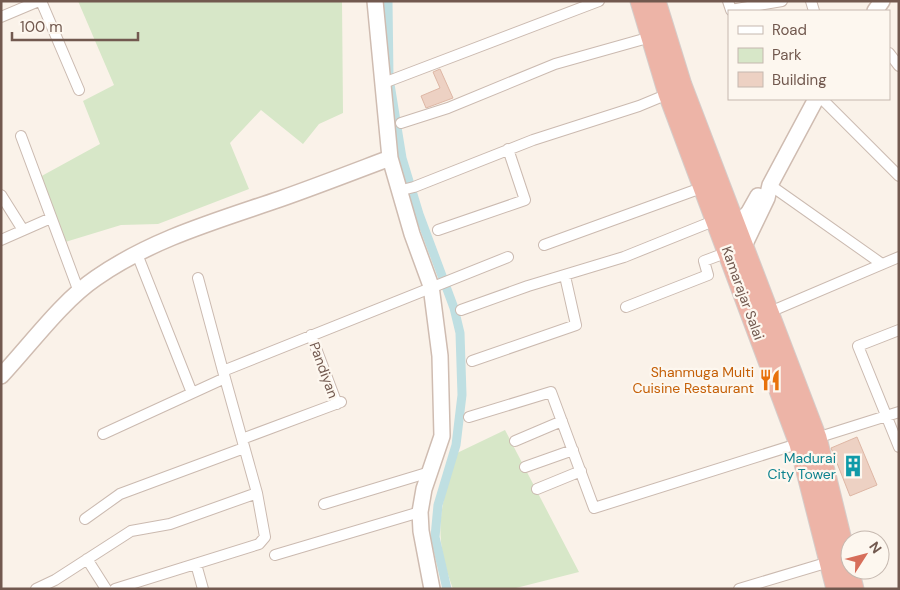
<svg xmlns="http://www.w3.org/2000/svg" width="900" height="590" font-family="'DM Sans',sans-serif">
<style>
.green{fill:#d7e7c8}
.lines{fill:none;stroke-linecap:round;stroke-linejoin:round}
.canal{stroke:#bfdfe2;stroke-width:9}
.building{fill:#edd1c3;stroke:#deb7a5}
.street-casing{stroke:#cbbab0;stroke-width:12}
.secondary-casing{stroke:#cfbcb1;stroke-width:18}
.highway-casing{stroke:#d5cdca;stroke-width:21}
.street{stroke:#fff;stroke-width:10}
.secondary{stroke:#fff;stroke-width:15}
.highway{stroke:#edb4a7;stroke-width:19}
.labels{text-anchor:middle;stroke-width:4.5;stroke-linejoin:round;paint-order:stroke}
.street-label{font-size:14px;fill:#72594f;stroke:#fdf7ef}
.food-label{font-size:14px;fill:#c56008;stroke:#fdf7ef;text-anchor:end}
.culture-label{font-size:14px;fill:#0d838f;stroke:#fdf7ef;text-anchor:end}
</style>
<rect width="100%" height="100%" fill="#faf2e9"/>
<path class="green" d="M78 1H342L343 113 319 124 303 144 261 110 230 143 249 189 158 224 121 225 62 243 38 178 100 144 83 101 114 85Z
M505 430 579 572 512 589H453C432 532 440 508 457 453Z"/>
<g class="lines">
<path class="canal" d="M388 1 389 78 402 158 419 214 454 308 460 333 462 395 456 445 438 505 435 537 447 589"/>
</g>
<path class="building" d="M440 69 453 98 426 108 421 96 440 88 433 72Z
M857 437 877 485 850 496 831 448Z"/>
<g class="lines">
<g class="street-casing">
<path id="street" d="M41 1 79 90
M728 1 731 10 782 1
M811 1 814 11
M1 17 39 1
M889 53 899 66
M381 84 599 1
M822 99 899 176
M401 123 448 108 555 64 651 37
M21 136 79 292
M770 185 882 264
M398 191 414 187 533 140 639 106 668 94
M1 195 23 230
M438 230 525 200 508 149
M1 240 51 218
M544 245 704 187
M137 254 192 393
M198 278 223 371
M626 307 708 275 704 261 728 252
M461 310 528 286 624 257 716 220 719 221
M765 314 899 257
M899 330 858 346 899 447
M311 335 337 404
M472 361 576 325 565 276
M469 417 551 392 594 508 899 412
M103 434 225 378
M242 439 341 402
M515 441 562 421
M525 467 573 450
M537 489 581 471
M324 504 430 472
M85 519 120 494 244 448
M275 555 420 512
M87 559 106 589
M196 564 203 589
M36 589 55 580 131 531 170 524 257 493 223 371 508 257
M115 589 259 544 265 537 257 493
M739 589 829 562"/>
</g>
<g class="secondary-casing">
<path id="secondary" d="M375 1 390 158 412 234 431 286 440 356 442 436 424 489 420 512 421 531 432 589
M875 11 882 1
M730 233 749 212 758 196
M739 250 743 248 767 198 770 185 816 99
M1 376C30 345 62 301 96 278 152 239 216 221 280 199 317 186 353 172 390 158"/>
</g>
<g class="highway-casing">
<path id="highway" d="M640 1 668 94 799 444 836 589
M656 1 682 85 817 438 854 589"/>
</g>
<use href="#street" class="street"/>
<use href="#secondary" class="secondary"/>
<use href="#highway" class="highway"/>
</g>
<defs>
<g id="restaurant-bare" transform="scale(1.725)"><path d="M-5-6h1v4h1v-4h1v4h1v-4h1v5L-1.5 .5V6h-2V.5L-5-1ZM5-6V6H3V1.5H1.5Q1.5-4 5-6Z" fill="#e8710a" stroke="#fdf7ef" stroke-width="2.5" paint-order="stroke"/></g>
<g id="building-bare" transform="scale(1.725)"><path d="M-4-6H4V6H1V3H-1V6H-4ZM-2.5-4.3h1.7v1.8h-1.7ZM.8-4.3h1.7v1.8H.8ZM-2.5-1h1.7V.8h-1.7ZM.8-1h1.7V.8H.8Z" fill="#0f9aa8" stroke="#fdf7ef" stroke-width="2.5" paint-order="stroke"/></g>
</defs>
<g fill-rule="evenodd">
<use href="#restaurant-bare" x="770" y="380"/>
<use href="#building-bare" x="853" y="466"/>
</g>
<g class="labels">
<g class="street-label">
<text transform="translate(743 293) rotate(70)" y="5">Kamarajar Salai</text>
<text transform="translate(324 370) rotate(70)" y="5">Pandiyan</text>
</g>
<g class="food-label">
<text x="754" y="377">Shanmuga Multi<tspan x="754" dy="16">Cuisine Restaurant</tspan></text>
</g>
<g class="culture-label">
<text x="836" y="463">Madurai<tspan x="836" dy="16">City Tower</tspan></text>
</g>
</g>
<rect width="900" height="590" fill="none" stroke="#72594f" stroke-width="5"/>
<rect x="728" y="10" width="162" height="90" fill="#fdf7ef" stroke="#c5b8af"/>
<rect x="738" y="26" width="25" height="8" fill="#ffffff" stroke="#c5b8af"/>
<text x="772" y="35" font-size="15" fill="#72594f">Road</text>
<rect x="738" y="48" width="25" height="15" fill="#d7e7c8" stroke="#c5b8af"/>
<text x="772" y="60" font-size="15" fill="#72594f">Park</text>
<rect x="738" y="72" width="25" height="15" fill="#edd1c3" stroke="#c5b8af"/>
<text x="772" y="85" font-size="15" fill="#72594f">Building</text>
<g transform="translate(865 555) rotate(54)"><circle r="24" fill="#fdf7ef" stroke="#c5b8af"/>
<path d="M0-4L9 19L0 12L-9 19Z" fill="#d76f5b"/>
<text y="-8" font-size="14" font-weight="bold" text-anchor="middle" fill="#72594f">N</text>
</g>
<path d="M12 32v8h126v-8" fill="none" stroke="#72594f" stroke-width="2.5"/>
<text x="20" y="32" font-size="15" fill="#72594f" stroke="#fdf7ef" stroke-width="4" paint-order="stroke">100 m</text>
</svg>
